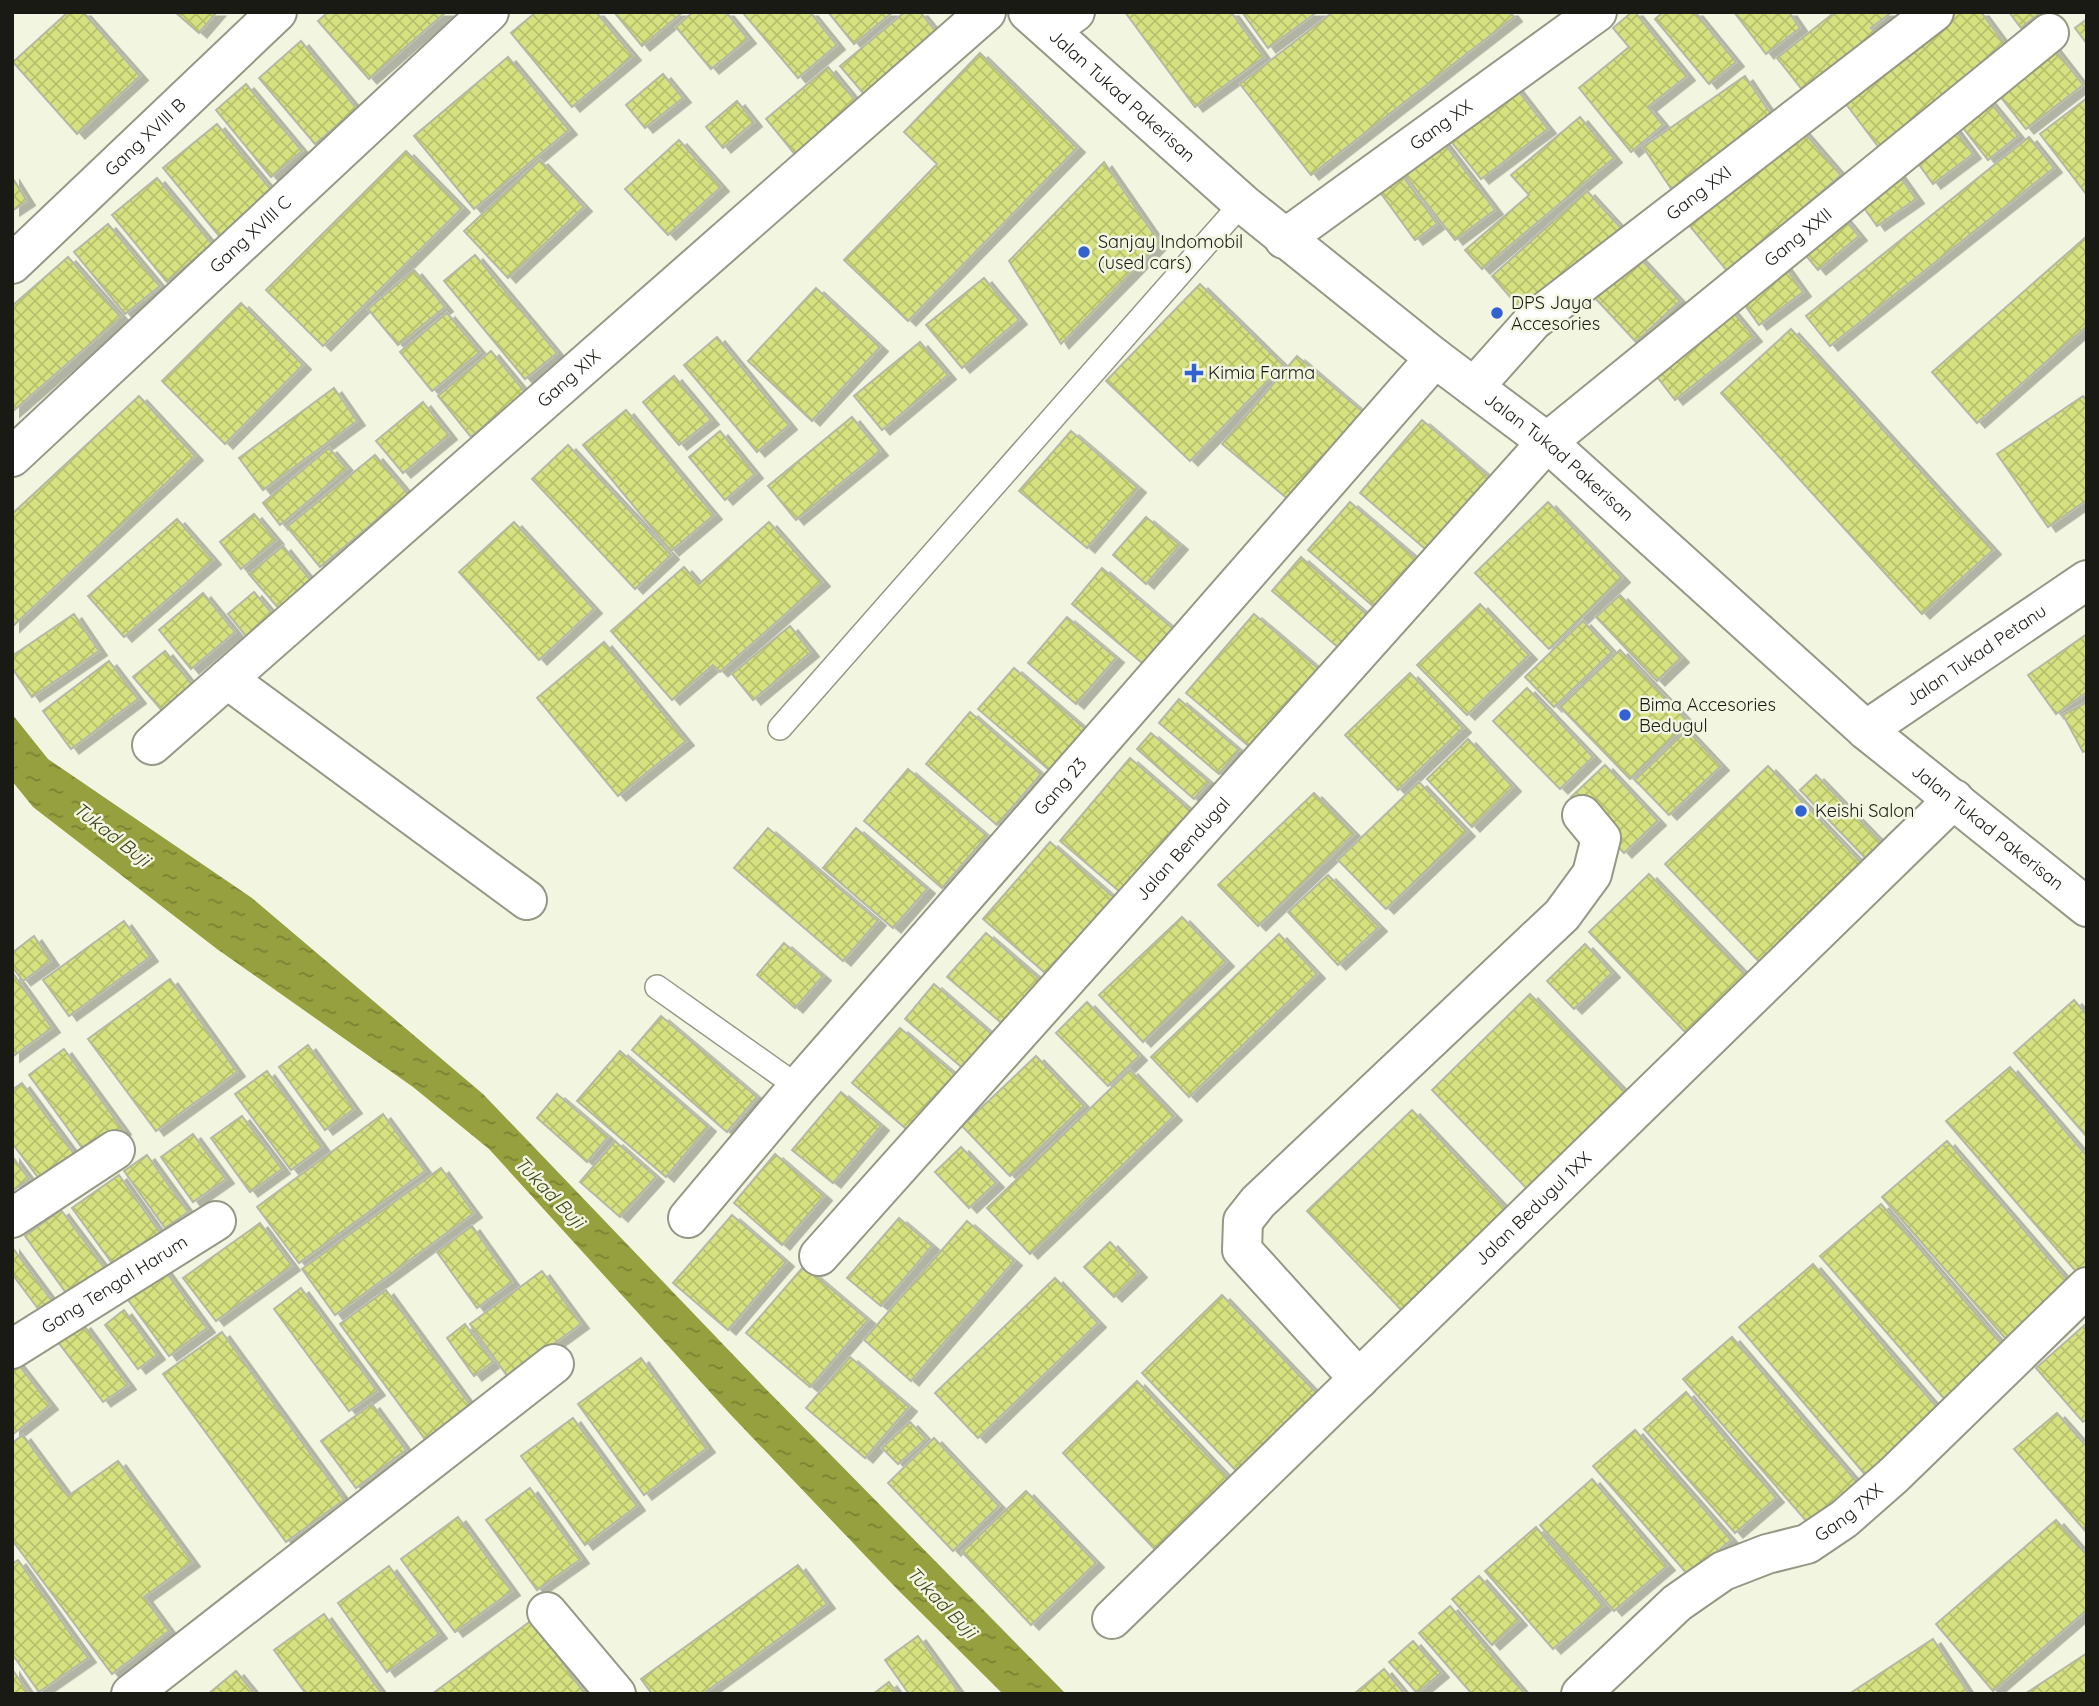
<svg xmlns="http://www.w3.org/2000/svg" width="2099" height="1706" font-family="Quicksand,sans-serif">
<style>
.water{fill:url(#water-ripples)}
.building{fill:url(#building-cross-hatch);stroke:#b5b8a5;stroke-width:2;filter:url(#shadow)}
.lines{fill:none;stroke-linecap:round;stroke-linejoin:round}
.service-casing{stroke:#969886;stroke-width:26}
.minor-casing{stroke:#969886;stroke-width:42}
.tertiary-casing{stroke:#969886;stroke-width:42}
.service{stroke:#fff;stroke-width:23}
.minor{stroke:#fff;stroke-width:38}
.tertiary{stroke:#fff;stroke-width:38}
.poi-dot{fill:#3261d0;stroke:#f2f6e1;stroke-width:2.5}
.labels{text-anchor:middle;stroke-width:5;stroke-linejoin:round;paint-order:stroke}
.street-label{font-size:18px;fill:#191a13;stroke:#f2f6e1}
.poi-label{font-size:18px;fill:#191a13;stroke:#f2f6e1;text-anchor:start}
.water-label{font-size:19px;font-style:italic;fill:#3e4219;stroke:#f2f6e1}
</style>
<defs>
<pattern id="water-ripples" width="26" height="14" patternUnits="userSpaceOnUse" patternTransform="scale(1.75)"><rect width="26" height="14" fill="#97a03e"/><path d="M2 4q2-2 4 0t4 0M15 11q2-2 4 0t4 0" fill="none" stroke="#7a8233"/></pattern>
<pattern id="building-cross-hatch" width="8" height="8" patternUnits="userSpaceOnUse" patternTransform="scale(1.75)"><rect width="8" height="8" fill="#d6e17f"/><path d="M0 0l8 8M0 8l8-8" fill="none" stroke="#b7c06d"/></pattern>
<filter id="shadow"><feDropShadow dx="8" dy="4.5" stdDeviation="0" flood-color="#0004"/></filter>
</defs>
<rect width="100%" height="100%" fill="#f2f6e1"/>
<path class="water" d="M12 714 48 759 252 898 483 1094 764 1387 1066 1694H1003L897 1589 730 1414 489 1149 413 1087 217 949 33 807 12 781Z"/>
<path class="building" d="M68 12H83L140 76 77 134 13 62Z
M175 12H217L199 33Z
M328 12H446L369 79 318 21Z
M536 12H596L633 56 572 107 511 33Z
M614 12H683L642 46Z
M693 12H726L748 39 711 69 676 27Z
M810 12 837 45 798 78 743 13Z
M828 12H893L854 44Z
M905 12H920L943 40 870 101 840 66Z
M1125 12H1231L1264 57 1195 107Z
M1242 12H1317L1268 48Z
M1333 12H1510L1514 17 1311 175 1240 84Z
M1632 12H1635L1687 76 1648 107 1663 125 1631 152 1579 88 1629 47 1613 28Z
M1663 12H1695L1736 62 1709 84 1655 19Z
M1734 12H1789L1800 28 1766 54Z
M1835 12H1892L1871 28 1880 39 1808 97 1777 58Z
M1943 12H1981L2010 51 1880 149 1837 92Z
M2009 12H2041L2021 28Z
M2087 19V44L2075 28Z
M301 41 357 109 315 144 259 78Z
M2052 45 2083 85 2026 129 1995 90Z
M980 53 1077 148 908 321 844 260 937 164 904 132Z
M508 57 569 130 474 209 414 136Z
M828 67 864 111 802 163 766 119Z
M663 74 683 98 645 128 626 105Z
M1745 76 1775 120 1672 190 1643 147Z
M246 84 302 151 271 177 216 110Z
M1513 84 1548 129 1481 179 1446 135Z
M1985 96 2018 136 1988 160 1956 119Z
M2087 98V195L2040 134Z
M737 101 754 122 723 148 706 127Z
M1580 117 1614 158 1482 269 1465 250 1529 195 1511 175Z
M1796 123 1841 175 1728 272 1684 219Z
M1950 123 1973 154 1933 184 1910 152Z
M217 124 273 192 220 237 163 168Z
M2029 137 2054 168 1830 346 1806 316Z
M1441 139 1495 210 1455 240 1401 170Z
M679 140 721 187 668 235 625 189Z
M406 151 462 208 323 346 266 290Z
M540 160 584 207 508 278 464 231Z
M1104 162 1160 243 1061 344 1009 261Z
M1896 171 1916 199 1877 226 1857 198Z
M1400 172 1437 224 1415 240 1377 188Z
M12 177 27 201 12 211Z
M157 178 212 244 167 282 112 215Z
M1587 191 1621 228 1524 313 1492 276Z
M1839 212 1859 236 1818 270 1798 246Z
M108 224 160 286 125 314 74 252Z
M2087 236V326L1977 423 1932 372Z
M475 255 557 353 525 379 444 281Z
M1638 256 1680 301 1636 342 1594 297Z
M68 257 121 317 12 412V306Z
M1781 261 1803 292 1759 325 1737 294Z
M414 270 445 307 398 345 368 309Z
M984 278 1019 320 962 368 926 325Z
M1200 284 1283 365 1190 461 1106 381Z
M816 288 880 347 812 421 748 361Z
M241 303 303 365 225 444 162 381Z
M1728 306 1754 337 1675 400 1651 369Z
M447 313 480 352 432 391 400 352Z
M1791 329 1993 550 1922 614 1721 393Z
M717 337 789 425 757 452 684 365Z
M920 342 948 375 882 430 854 396Z
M491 351 525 392 471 437 438 396Z
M1297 356 1370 418 1295 505 1222 444Z
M674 376 711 420 679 445 643 402Z
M334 388 357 421 263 490 239 458Z
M139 396 195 456 12 627V514Z
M2083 396 2087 401V500L2048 527 1997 454Z
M423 402 449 435 403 473 376 441Z
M626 410 714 515 671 551 583 445Z
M852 417 880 451 796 520 768 486Z
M1422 420 1500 486 1437 559 1360 493Z
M720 431 755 474 725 500 689 457Z
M1071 431 1138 488 1087 548 1019 491Z
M568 445 671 555 635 589 532 479Z
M329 448 347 469 280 525 263 503Z
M375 455 408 494 320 567 287 527Z
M1350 502 1423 564 1381 613 1308 550Z
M1548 502 1622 578 1549 649 1475 573Z
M254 514 276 540 241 569 220 542Z
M1146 517 1180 545 1146 584 1113 555Z
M177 519 213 560 124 637 88 596Z
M514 522 594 609 539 660 459 572Z
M769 522 822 582 720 672 713 665 672 700 611 631 684 567 699 584Z
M283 546 313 583 280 610 249 574Z
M1301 557 1380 626 1353 660 1272 591Z
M1102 568 1177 632 1147 667 1072 604Z
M254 592 277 619 250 641 228 614Z
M203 593 235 632 191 669 159 630Z
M1620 595 1681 658 1657 681 1596 617Z
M1480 604 1529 655 1467 715 1417 665Z
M74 614 99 651 32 697 12 668V656Z
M1254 614 1319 669 1251 748 1186 693Z
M1067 617 1116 658 1076 704 1028 663Z
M1583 621 1612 652 1554 707 1525 677Z
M790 626 811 652 753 700 732 674Z
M2087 634V692L2056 714 2028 675Z
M604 642 686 741 618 796 537 698Z
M1620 650 1689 722 1630 779 1560 707Z
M165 651 194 687 164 713 133 677Z
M109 661 138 699 71 749 43 711Z
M1014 668 1090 733 1055 775 978 709Z
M1410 673 1463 728 1398 790 1345 735Z
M1527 688 1593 757 1560 789 1493 721Z
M1179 699 1239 750 1219 774 1159 723Z
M2087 702V750L2083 752 2063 715Z
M970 712 1041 774 997 825 926 764Z
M1687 730 1721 766 1669 815 1635 780Z
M1151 733 1209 782 1194 799 1137 749Z
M1468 739 1513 787 1472 827 1427 779Z
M1130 758 1197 816 1126 897 1060 841Z
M1605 765 1658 821 1624 853 1571 797Z
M1768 766 1869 871 1767 970 1665 864Z
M908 769 987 836 942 888 864 821Z
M1816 775 1886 847 1870 863 1800 790Z
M1419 782 1467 832 1386 909 1338 860Z
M1314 793 1354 834 1258 926 1218 885Z
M768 828 878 921 843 961 734 868Z
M856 828 927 889 893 928 823 868Z
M1050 842 1118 901 1051 978 983 919Z
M1649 874 1748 977 1688 1035 1589 932Z
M1328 875 1379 927 1338 965 1288 912Z
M1182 917 1226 962 1143 1042 1099 995Z
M124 921 150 957 69 1016 43 980Z
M986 933 1049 987 1011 1031 947 977Z
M1279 934 1317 974 1189 1097 1151 1057Z
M34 936 51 961 23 981 12 967V953Z
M784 943 823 976 795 1008 757 975Z
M1585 944 1612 973 1574 1009 1547 981Z
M12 972 52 1028 12 1057Z
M170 979 237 1072 156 1131 88 1039Z
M934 984 994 1036 965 1070 905 1019Z
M1530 994 1629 1096 1529 1191 1432 1090Z
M2074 1000 2087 1015V1137L2014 1053Z
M1087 1002 1139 1056 1108 1086 1056 1033Z
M661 1016 757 1097 727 1132 632 1050Z
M900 1028 958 1077 911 1133 852 1083Z
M308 1045 354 1109 325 1130 279 1067Z
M64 1049 123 1130 88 1156 29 1075Z
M620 1051 708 1127 666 1177 577 1101Z
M1036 1056 1084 1106 1010 1176 962 1126Z
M2010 1067 2087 1156V1268L2079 1275 1946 1121Z
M1130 1070 1174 1116 1030 1254 987 1208Z
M267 1071 322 1147 291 1170 235 1094Z
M22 1083 78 1159 43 1184 12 1143V1090Z
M841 1092 881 1126 833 1183 792 1150Z
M557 1094 608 1137 587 1162 537 1118Z
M1412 1110 1512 1215 1407 1316 1307 1211Z
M383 1114 425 1171 299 1263 257 1207Z
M242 1116 282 1169 250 1192 211 1138Z
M193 1134 226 1179 193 1202 161 1157Z
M615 1141 656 1177 620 1217 580 1182Z
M1947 1141 2075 1289 2011 1345 1882 1197Z
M961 1147 996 1183 969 1208 935 1172Z
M775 1154 824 1196 782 1245 734 1203Z
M147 1155 188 1212 165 1228 124 1171Z
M12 1156 29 1179 12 1191Z
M441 1168 474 1213 335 1315 302 1269Z
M119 1175 163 1237 117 1270 72 1208Z
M1881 1204 2007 1350 1947 1402 1820 1256Z
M61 1210 106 1270 69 1297 25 1236Z
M732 1215 786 1262 728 1330 673 1283Z
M899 1218 932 1246 881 1306 847 1278Z
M967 1221 1014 1261 911 1381 864 1340Z
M260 1223 292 1266 216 1321 183 1278Z
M472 1226 512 1282 477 1308 437 1252Z
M1110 1242 1139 1273 1114 1297 1084 1267Z
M12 1247 58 1309 45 1318 12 1274Z
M1813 1264 1942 1413 1868 1478 1739 1327Z
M804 1266 868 1320 810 1387 746 1333Z
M164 1269 207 1328 169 1356 126 1297Z
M542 1271 581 1324 508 1377 470 1324Z
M1055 1278 1098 1323 978 1438 935 1393Z
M301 1288 377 1391 349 1411 274 1309Z
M386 1290 473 1409 427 1442 340 1324Z
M1222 1295 1327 1404 1246 1481 1142 1373Z
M124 1310 157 1355 138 1369 105 1325Z
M2087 1323V1419L2083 1422 2036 1368Z
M83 1324 128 1385 103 1402 58 1342Z
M465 1324 493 1362 474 1376 447 1338Z
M222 1332 344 1500 286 1542 163 1374Z
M1732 1337 1862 1488 1814 1530 1683 1379Z
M850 1357 909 1407 865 1458 806 1408Z
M641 1358 707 1448 644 1495 578 1404Z
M15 1360 50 1405 12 1435V1362Z
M1137 1381 1238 1488 1164 1559 1063 1453Z
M1686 1392 1776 1498 1735 1533 1644 1429Z
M372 1404 406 1450 356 1488 321 1441Z
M2057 1413 2087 1447V1533L2014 1449Z
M573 1418 637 1506 585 1545 521 1456Z
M910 1422 926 1439 898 1464 882 1448Z
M1635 1430 1731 1540 1689 1576 1593 1466Z
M23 1435 68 1496 118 1461 192 1562 144 1597 169 1631 112 1674 12 1540V1443Z
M934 1438 999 1506 953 1551 888 1483Z
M1592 1479 1667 1566 1614 1611 1540 1525Z
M530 1488 581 1559 537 1590 486 1520Z
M1026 1491 1096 1563 1031 1625 962 1552Z
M458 1517 512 1591 455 1632 401 1559Z
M2056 1520 2087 1555V1610L1993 1691 1936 1624Z
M1536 1527 1603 1606 1553 1649 1485 1571Z
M18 1560 88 1658 39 1692 12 1654V1564Z
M798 1565 827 1604 703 1694H652L641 1679Z
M389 1566 439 1634 387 1672 338 1603Z
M1479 1576 1519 1621 1492 1645 1452 1599Z
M1450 1606 1525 1694H1472L1419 1633Z
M324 1614 382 1694H306L274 1650Z
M532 1620 585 1694H432Z
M918 1636 960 1694H909L885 1660Z
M1933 1639 1969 1694H1849Z
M1413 1641 1441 1673 1417 1693 1389 1662Z
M2087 1653V1694H2025Z
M12 1669 29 1694H12Z
M1384 1669 1405 1694H1354Z
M236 1671 255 1694H208Z
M889 1682 898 1694H873Z"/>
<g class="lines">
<g class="service-casing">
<path id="service" d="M780 728 1242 203
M657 987 798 1087"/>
</g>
<g class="minor-casing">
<g id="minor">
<path d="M1050 30 1075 12"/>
<path id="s1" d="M1284 239 1597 12"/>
<path id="s2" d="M12 264 277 12"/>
<path id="s3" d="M1474 387 1533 321 1934 12"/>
<path id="s4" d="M12 457 489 12"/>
<path d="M227 679 527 900"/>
<path id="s5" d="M152 745 986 12"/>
<path d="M12 1218 115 1150"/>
<path id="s6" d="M688 1218 798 1087 1435 358"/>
<path id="s7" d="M819 1256 1547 442 2049 33"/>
<path id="s8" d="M12 1349 216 1221"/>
<path d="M1359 1379 1242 1250 1243 1221 1258 1202 1562 915 1592 874 1601 838 1582 815"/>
<path d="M547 1612 616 1694"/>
<path id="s9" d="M1112 1619 1954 799"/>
<path d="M131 1694 554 1364"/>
<path id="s10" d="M1581 1694 1677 1603 1723 1571 1767 1554 1807 1544 1844 1519 1894 1475 2087 1287"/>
</g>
</g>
<g class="tertiary-casing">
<g id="tertiary">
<path id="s11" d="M1028 12 1242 203 1435 358 1547 442 1866 730 2087 907"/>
<path id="s12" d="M1866 730 2087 580"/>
</g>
</g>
<use href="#service" class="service"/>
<use href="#minor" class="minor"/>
<use href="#tertiary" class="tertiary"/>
</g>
<g class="poi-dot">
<circle cx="1084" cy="252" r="7"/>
<circle cx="1497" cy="313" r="7"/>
<path d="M1190.5 362.5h7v7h7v7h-7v7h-7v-7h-7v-7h7z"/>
<circle cx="1625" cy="715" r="7"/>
<circle cx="1801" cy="811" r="7"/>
</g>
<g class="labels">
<g class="street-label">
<text dy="6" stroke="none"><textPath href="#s11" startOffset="126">Jalan Tukad Pakerisan</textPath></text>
<text dy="6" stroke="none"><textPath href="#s1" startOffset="194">Gang XX</textPath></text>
<text dy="6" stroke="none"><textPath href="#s2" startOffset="184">Gang XVIII B</textPath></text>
<text dy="6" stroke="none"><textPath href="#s3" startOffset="298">Gang XXI</textPath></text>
<text dy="6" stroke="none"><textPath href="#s4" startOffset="326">Gang XVIII C</textPath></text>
<text dy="6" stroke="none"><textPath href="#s7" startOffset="1416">Gang XXII</textPath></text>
<text dy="6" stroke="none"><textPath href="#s5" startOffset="555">Gang XIX</textPath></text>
<text dy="6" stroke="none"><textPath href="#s11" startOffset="693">Jalan Tukad Pakerisan</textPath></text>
<text dy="6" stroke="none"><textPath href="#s12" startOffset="133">Jalan Tukad Petanu</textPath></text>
<text dy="6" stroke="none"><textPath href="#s6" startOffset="570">Gang 23</textPath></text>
<text dy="6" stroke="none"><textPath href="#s11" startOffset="1260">Jalan Tukad Pakerisan</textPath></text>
<text dy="6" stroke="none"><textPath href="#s7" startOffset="546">Jalan Bendugal</textPath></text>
<text dy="6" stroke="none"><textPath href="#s9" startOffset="588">Jalan Bedugul 1XX</textPath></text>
<text dy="6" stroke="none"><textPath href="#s8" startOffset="121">Gang Tengal Harum</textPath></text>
<text dy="6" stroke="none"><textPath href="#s10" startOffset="329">Gang 7XX</textPath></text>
</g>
<g class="poi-label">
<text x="1098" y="248">Sanjay Indomobil<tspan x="1098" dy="21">(used cars)</tspan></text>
<text x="1511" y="309">DPS Jaya<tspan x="1511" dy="21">Accesories</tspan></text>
<text x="1208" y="379">Kimia Farma</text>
<text x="1639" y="711">Bima Accesories<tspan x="1639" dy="21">Bedugul</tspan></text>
<text x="1815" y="817">Keishi Salon</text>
</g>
<g class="water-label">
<text transform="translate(112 834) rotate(38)" y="7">Tukad Buji</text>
<text transform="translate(550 1192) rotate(46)" y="7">Tukad Buji</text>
<text transform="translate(942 1602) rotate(46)" y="7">Tukad Buji</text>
</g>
</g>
<rect width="2099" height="1706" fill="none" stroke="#191a13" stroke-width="28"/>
</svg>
